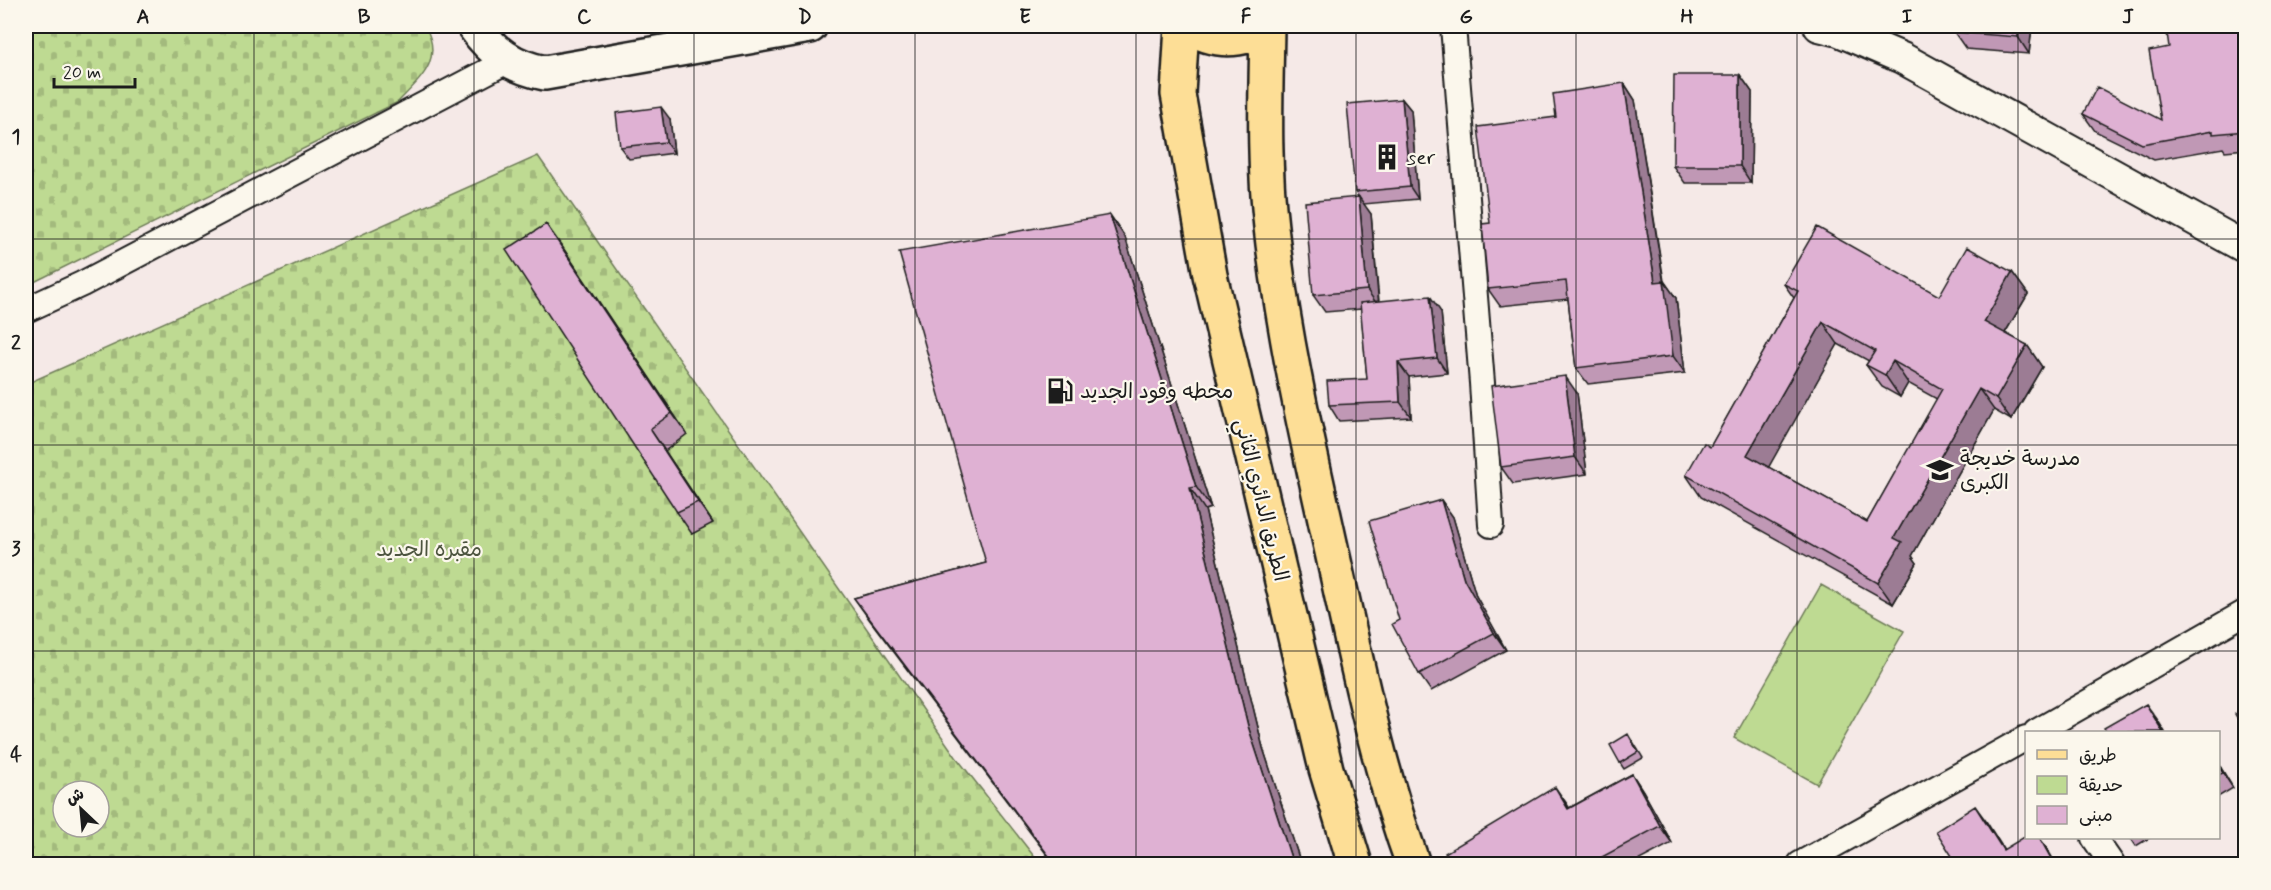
<svg xmlns="http://www.w3.org/2000/svg" width="2271" height="890" font-family="Mynerve,'Playpen Sans Arabic',sans-serif">
<style>
.green{fill:#beda92;stroke:#6d7b57;stroke-width:1.5}
.cemetery{fill:url(#cemetery-stones);stroke:#6d7b57;stroke-width:1.5;fill-rule:evenodd}
.lines{fill:none;stroke-linecap:round;stroke-linejoin:round}
.minor-casing{stroke:#1c1c1c;stroke-width:28}
.tertiary-casing{stroke:#1c1c1c;stroke-width:34}
.secondary-casing{stroke:#1c1c1c;stroke-width:38}
.primary-casing{stroke:#1c1c1c;stroke-width:38}
.minor{stroke:#fbf7ec;stroke-width:24}
.tertiary{stroke:#fbf7ec;stroke-width:30}
.secondary{stroke:#fbf7ec;stroke-width:33}
.primary{stroke:#fdde96;stroke-width:33}
.wall{fill:#c098b5;stroke:#1c1c1c;stroke-width:1.5;fill-rule:evenodd}
.shaded-wall{fill:#9c7c94;stroke:#1c1c1c;stroke-width:1.5}
.building{fill:#dfb1d3;stroke:#1c1c1c;stroke-width:1.5;fill-rule:evenodd}
.grid{fill:none;stroke:#1c1c1c;stroke-width:1.5;stroke-opacity:0.55}
.labels{text-anchor:middle;stroke-width:4.5;stroke-linejoin:round;paint-order:stroke}
.poi-label{font-size:21px;fill:#1c1c1c;stroke:#fbf7ec;text-anchor:start}
.street-label{font-size:21px;fill:#1c1c1c;stroke:#fbf7ec}
.park-label{font-size:21px;fill:#4d553f;stroke:#fbf7ec}
.neatline{fill:none;stroke:#1c1c1c;stroke-width:2}
.grid-label{font-size:20px;text-anchor:middle;font-weight:bold;fill:#1c1c1c}
</style>
<defs>
<pattern id="cemetery-stones" width="16" height="16" patternUnits="userSpaceOnUse" patternTransform="scale(1.5)"><rect width="16" height="16" fill="#beda92"/><path d="M2 7V4a2 2 0 0 1 4 0v3zM10 15v-3a2 2 0 0 1 4 0v3z" fill="#a3ba7d"/></pattern>
</defs>
<rect width="100%" height="100%" fill="#f5e9e7"/>
<filter id="ink" filterUnits="userSpaceOnUse"><feTurbulence type="fractalNoise" baseFrequency=".0167" numOctaves="2"/><feDisplacementMap in="SourceGraphic" scale="12" xChannelSelector="R" yChannelSelector="G"/><feConvolveMatrix kernelMatrix="1 2 1 2 8 2 1 2 1" color-interpolation-filters="sRGB"/></filter>
<g filter="url(#ink)">
<path class="green" d="M1821 585 1904 631 1817 784 1734 738Z"/>
<path class="cemetery" d="M26 26H425C444 60 421 78 398 102L26 286Z
M538 156 956 757 1040 864H26V384ZM63 791H99V827H63Z"/>
<g class="lines">
<g class="minor-casing">
<path id="minor" d="M1453 26 1482 383 1491 525
M26 310 82 284 507 61
M2036 732 2246 612
M2094 838 2112 864
M1800 864 2026 738"/>
</g>
<g class="tertiary-casing">
<path id="tertiary" d="M1819 26 1839 31 1902 58 2246 248"/>
</g>
<g class="secondary-casing">
<path id="secondary" d="M474 26C492 52 513 67 545 73L810 26"/>
</g>
<g class="primary-casing">
<path id="primary" d="M1182 26 1178 94 1210 275 1326 769 1355 864
M1188 26C1214 43 1242 43 1268 26
M1267 27C1266 93 1263 161 1271 227 1284 343 1311 456 1336 570 1358 669 1379 770 1413 864"/>
</g>
<use href="#minor" class="minor"/>
<use href="#tertiary" class="tertiary"/>
<use href="#secondary" class="secondary"/>
<use href="#primary" class="primary"/>
</g>
<path class="wall" d="M1954 26H2032L2029 54 1966 49 1954 32Z
M2246 26V149L2225 151 2223 148 2154 160 2095 131 2083 114 2161 120 2169 47Z
M1740 75 1752 92 1751 183H1685L1673 166Z
M1624 83 1635 100 1664 281 1676 298 1685 373 1588 384 1576 368 1568 299 1500 306 1488 289 1490 223Z
M1402 99 1411 110 1418 199 1363 204 1371 214 1379 301 1441 312 1447 373 1409 377 1411 417 1339 421 1329 405 1367 379 1361 309 1325 312 1313 295 1358 197 1355 192Z
M670 119 674 153 629 159 620 147Z
M1110 215 1125 237 1211 508 1205 510 1263 748 1301 864H1054L869 619 854 598 986 563Z
M561 245 687 434 665 451 713 523 692 534 677 512Z
M2012 272 2028 294 2005 333 2027 345 2042 367 2011 420 1994 410 1912 556 1917 563 1893 604 1701 497 1686 475 1710 447 1794 298 1784 284 1939 296ZM1838 344 1869 361 1866 365 1882 387 1900 397 1908 383 1937 399 1867 522 1768 467Z
M1577 393 1587 474 1513 484 1501 467Z
M1441 500 1453 517 1476 596 1506 650 1431 691 1419 674 1399 620Z
M1632 740 1643 758 1624 769 1620 763Z
M2218 763 2233 788 2218 797Z
M1632 774 1643 791 1672 843 1632 864H1451L1569 808Z
M2130 837H2151L2136 846Z"/>
<path class="shaded-wall" d="M2018 26H2032L2029 54 2018 37Z
M1740 75 1752 92 1751 183 1740 166Z
M1624 83 1635 100 1665 291 1664 281 1676 298 1685 373 1673 356 1655 282Z
M1402 99 1411 110 1418 199 1410 187Z
M661 107 670 119 674 153 666 142Z
M1359 197 1371 214 1379 307 1367 290Z
M1110 215 1125 237 1211 508 1196 487Z
M546 224 561 245 687 434 672 413Z
M2012 272 2028 294 1999 343 1984 322Z
M1430 296 1441 312 1447 373 1437 358Z
M1823 322 1838 344 1763 477 1747 455Z
M2027 345 2042 367 2011 420 1996 399Z
M1893 361 1908 383 1900 397 1885 375Z
M1398 362 1409 377 1411 417 1400 402Z
M1565 376 1577 393 1587 474 1575 457Z
M1979 389 1994 410 1912 556 1917 563 1893 604 1878 583 1894 538Z
M650 429 665 451 713 523 698 502Z
M1190 488 1205 510 1263 748 1301 864H1293L1248 726Z
M1441 500 1453 517 1476 596 1506 650 1494 633 1464 579Z
M2146 704 2157 719 2165 732H2163Z
M2218 763 2233 788 2223 773 2218 766Z
M1632 774 1643 791 1672 843 1660 826Z
M1555 787 1567 804 1580 826 1568 809Z
M1975 806 1986 821 2013 864 2003 850Z
M2039 837 2046 847 2056 864H2054Z"/>
<path class="building" d="M1954 26H2018V37L1954 32Z
M2166 26H2246V131L2213 134V131L2142 144 2083 114 2097 87 2161 120 2149 51 2169 47Z
M1674 75H1740V166H1673Z
M1624 83 1655 282 1664 281 1673 356 1576 368 1566 281 1488 289 1482 224 1490 223 1478 127 1556 117 1553 94Z
M1402 99 1410 187 1355 192 1347 104Z
M661 107 666 142 620 147 616 113Z
M1359 197 1367 290 1313 295 1305 202Z
M1110 215 1196 487 1190 488 1248 726 1293 864H1055L854 598 986 563 899 252Z
M546 224 672 413 650 429 698 502 677 512 506 250Z
M1817 227 1939 296 1967 247 2012 272 1984 322 2027 345 1996 399 1979 389 1894 538 1902 542 1878 583 1686 475 1704 443 1710 447 1798 291 1784 284ZM1823 322 1875 351 1866 365 1885 375 1893 361 1942 389 1867 522 1747 455Z
M1430 296 1437 358 1398 362 1400 402 1329 405 1327 381 1367 379 1360 303Z
M1565 376 1575 457 1501 467 1491 386Z
M1441 500 1464 579 1494 633 1419 674 1392 624 1399 620 1369 521Z
M2246 647V660L2241 650Z
M2146 704 2163 732H2107L2104 728Z
M2246 709V733L2235 714Z
M1628 734 1638 752 1620 763 1610 745Z
M2218 766 2223 773 2218 775Z
M1632 774 1660 826 1589 864H1451L1445 853 1555 787 1568 809Z
M1975 806 2003 850 2026 836V837H2039L2054 864H1957L1936 831Z"/>
</g>
<path class="grid" d="M254 26V864M474 26V864M694 26V864M915 26V864M1136 26V864M1356 26V864M1576 26V864M1797 26V864M2018 26V864M26 239H2246M26 445H2246M26 651H2246"/>
<defs>
<g id="building-bare" transform="scale(2.07)"><path d="M-4-6H4V6H1V3H-1V6H-4ZM-2.5-4.3h1.7v1.8h-1.7ZM.8-4.3h1.7v1.8H.8ZM-2.5-1h1.7V.8h-1.7ZM.8-1h1.7V.8H.8Z" fill="#1c1c1c" stroke="#fbf7ec" stroke-width="2.5" paint-order="stroke"/></g>
<g id="fuel-bare" transform="scale(2.07)"><path d="M-5.5-6h7V0h2V4h1.3V-2.5L3-4.5l.8-.8L6-3V5H2.5V1h-1V6h-7ZM-4.2-4.7v3.2H.2V-4.7Z" fill="#1c1c1c" stroke="#fbf7ec" stroke-width="2.5" paint-order="stroke"/></g>
<g id="school-bare" transform="scale(2.07)"><path d="M0-5L7-2L0 1L-7-2ZM-4 1L0 2.5L4 1V4Q0 6-4 4Z" fill="#1c1c1c" stroke="#fbf7ec" stroke-width="2.5" paint-order="stroke"/></g>
</defs>
<g fill-rule="evenodd">
<use href="#building-bare" x="1387" y="157"/>
<use href="#fuel-bare" x="1060" y="391"/>
<use href="#school-bare" x="1940" y="470"/>
</g>
<g class="labels">
<g class="poi-label">
<text x="1407" y="164">ser</text>
<text x="1080" y="398">محطه وقود الجديد</text>
<text x="1960" y="465">مدرسة خديجة<tspan x="1960" dy="24">الكبرى</tspan></text>
</g>
<g class="street-label">
<text transform="translate(1262 500) rotate(76)" y="7">الطريق الدائري الثاني</text>
</g>
<g class="park-label">
<text x="429" y="556">مقبره الجديد</text>
</g>
</g>
<rect width="2271" height="890" fill="none" stroke="#fbf7ec" stroke-width="66"/>
<rect x="2025" y="731" width="195" height="108" fill="#fbf7ec" stroke="#a29f99" stroke-width="1.5"/>
<rect x="2037" y="750" width="30" height="9" fill="#fdde96" stroke="#a29f99" stroke-width="1.5"/>
<text x="2079" y="761" font-size="18" fill="#1c1c1c">طريق</text>
<rect x="2037" y="776" width="30" height="18" fill="#beda92" stroke="#a29f99" stroke-width="1.5"/>
<text x="2079" y="791" font-size="18" fill="#1c1c1c">حديقة</text>
<rect x="2037" y="806" width="30" height="18" fill="#dfb1d3" stroke="#a29f99" stroke-width="1.5"/>
<text x="2079" y="821" font-size="18" fill="#1c1c1c">مبنى</text>
<g transform="translate(81 809) rotate(334)"><circle r="28" fill="#fbf7ec" stroke="#a29f99" stroke-width="1.5"/>
<path d="M0-4.5L10 22L0 15L-10 22Z" fill="#1c1c1c"/>
<text y="-9" font-size="16" font-weight="bold" text-anchor="middle" fill="#1c1c1c">ش</text>
</g>
<path d="M54 78v9h81v-9" fill="none" stroke="#1c1c1c" stroke-width="3"/>
<text x="63" y="78" font-size="18" fill="#1c1c1c" stroke="#fbf7ec" stroke-width="4.5" paint-order="stroke">20 m</text>
<rect x="33" y="33" width="2205" height="824" class="neatline"/>
<g class="grid-label">
<text x="143" y="23">A</text>
<text x="364" y="23">B</text>
<text x="584" y="23">C</text>
<text x="805" y="23">D</text>
<text x="1025" y="23">E</text>
<text x="1246" y="23">F</text>
<text x="1466" y="23">G</text>
<text x="1687" y="23">H</text>
<text x="1907" y="23">I</text>
<text x="2128" y="23">J</text>
<text x="16" y="143">1</text>
<text x="16" y="349">2</text>
<text x="16" y="555">3</text>
<text x="16" y="761">4</text>
</g>
</svg>
